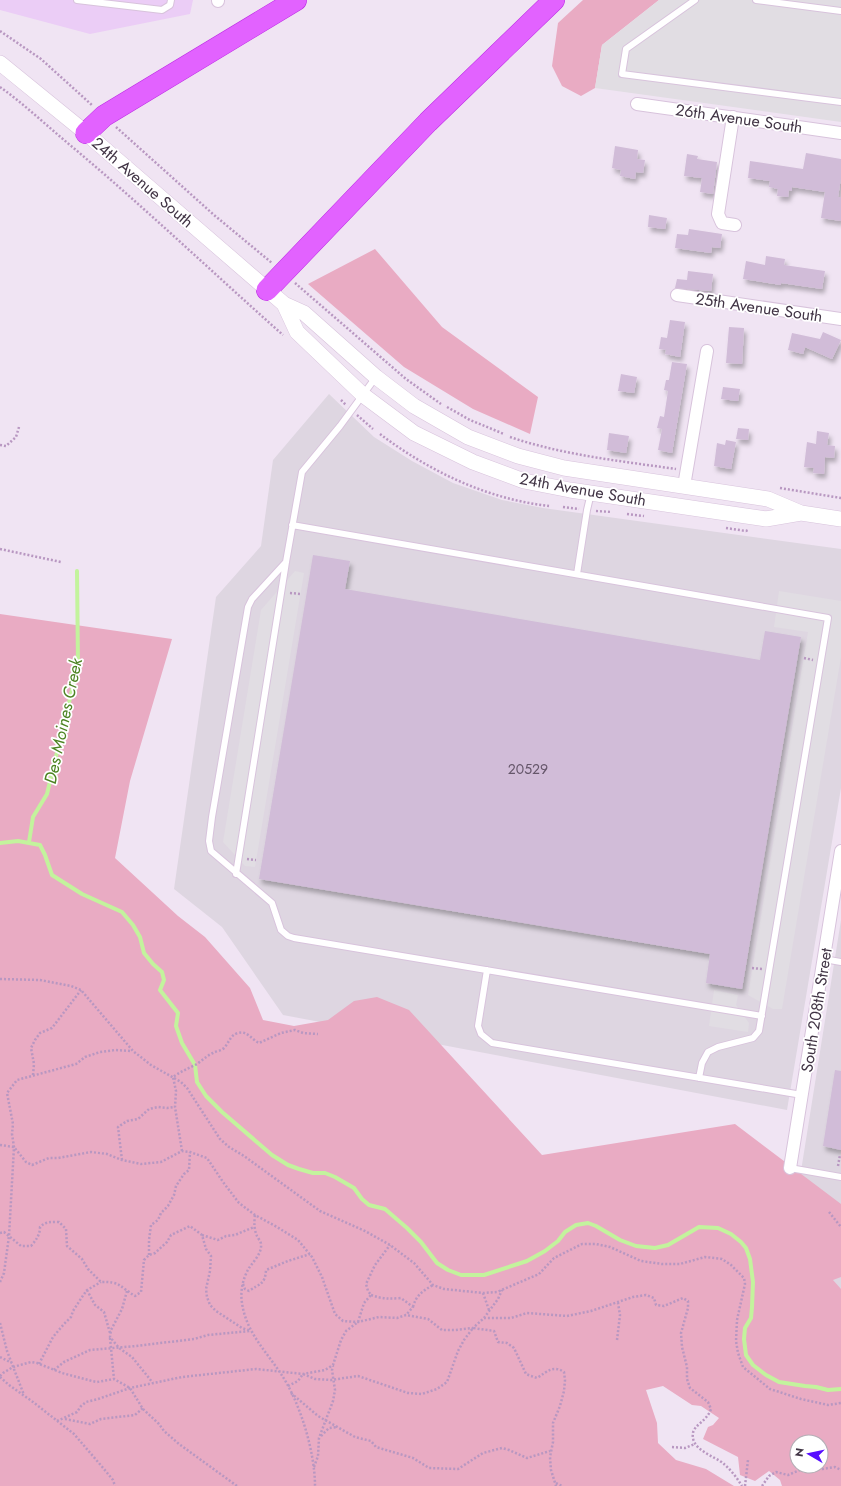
<svg xmlns="http://www.w3.org/2000/svg" width="841" height="1486" font-family="Jost,sans-serif">
<style>
.commercial{fill:#ebcdf6}
.industrial{fill:#ded6e1}
.green{fill:#e9abc3;fill-rule:evenodd}
.parking{fill:#e1dde3}
.lines{fill:none;stroke-linecap:round;stroke-linejoin:round}
.stream{stroke:#c3f39d;stroke-width:4}
.building{fill:#d1bcd8;filter:url(#shadow)}
.service-casing{stroke:#d8c3dc;stroke-width:8}
.minor-casing{stroke:#d8c3dc;stroke-width:14}
.tertiary-casing{stroke:#d8c3dc;stroke-width:16}
.motorway-casing{stroke:#bb2ee3;stroke-width:22}
.path{stroke:#b897c1;stroke-width:2.5;stroke-dasharray:2 2;stroke-linecap:butt}
.service{stroke:#fff;stroke-width:6}
.minor{stroke:#fff;stroke-width:12}
.tertiary{stroke:#fff;stroke-width:15}
.motorway{stroke:#e262ff;stroke-width:21}
.labels{text-anchor:middle;stroke-width:3.5;stroke-linejoin:round;paint-order:stroke}
.number-label{font-size:14px;fill:#65566a}
.street-label{font-size:16px;fill:#413445;stroke:#fff}
.water-label{font-size:17px;font-style:italic;fill:#4c8322;stroke:#fff}
</style>
<defs>
<filter id="shadow"><feDropShadow dx="2.5" dy="4.5" stdDeviation="2" flood-color="#0004"/></filter>
</defs>
<rect width="100%" height="100%" fill="#f0e4f3"/>
<path class="commercial" d="M0 0H193L190 14 90 34 0 10Z"/>
<path class="industrial" d="M329 394 374 437 412 461 453 483 502 500 543 508 841 549V788L787 1110 283 1015 222 927 174 889 216 597 261 546 273 460Z
M841 920V1367L772 1353Z"/>
<path class="green" d="M583 0H659L602 45 595 88 581 96 562 86 552 66 558 23Z
M375 249 442 327 538 397 530 434 473 409 404 367 308 284Z
M0 614 172 639 130 781 115 858 178 916 205 937 250 988 263 1020 294 1026 328 1020 354 1001 377 997 409 1010 542 1155 735 1124 841 1204V1277L833 1280 841 1289V1486H782L780 1480 769 1471 755 1481 740 1475 738 1457 703 1439 708 1427 713 1425 719 1418 701 1406 692 1405 663 1386 646 1390 657 1423 658 1443 676 1460 706 1469 734 1486H0ZM797 1442H821V1466H797Z"/>
<path class="parking" d="M659 0H841V122L595 88 602 45Z
M295 571 304 573 255 867 245 866 223 842 261 610Z
M779 591 841 601V657L782 1009H773L748 995 808 632 774 627Z
M714 990 738 995 736 1005 749 1023 748 1032 709 1026Z"/>
<g class="lines">
<path class="stream" d="M29 842 33 817 47 794 78 665 77 571
M0 843 18 841 40 845 45 855 52 875 82 894 122 912 133 925 140 937 144 953 153 964 162 972 164 980 160 990 178 1013 176 1026 182 1043 195 1065 197 1082 206 1096 222 1112 272 1155 288 1165 299 1169 313 1173H325L335 1177 354 1188 362 1199 369 1205 385 1209 407 1228 421 1242 437 1263 448 1270 461 1275H484L527 1261 545 1251 558 1241 565 1232 576 1225 588 1223 596 1226 620 1240 636 1246 655 1248 668 1245 699 1227 718 1228 731 1234 741 1242 746 1248 750 1259 753 1282 752 1307 751 1318 745 1328 744 1339 746 1355 753 1365 766 1375 779 1382 805 1386 816 1387 828 1390 841 1389"/>
</g>
<path class="building" d="M615 146 638 150 637 159 645 160 643 173 636 172 635 179 620 176 621 170 612 168Z
M806 153 841 159V178L838 197H841V221L821 218 825 192 792 187V191L789 190 788 197 777 196 778 189 769 187 770 181 748 178 750 161 803 169Z
M687 154 698 156 697 159 717 162 713 194 700 192 702 178 684 176Z
M649 215 667 218 665 229 648 227Z
M689 229 722 234 720 248 712 247 711 253 675 248 677 234 688 235Z
M766 256 785 259 784 265 825 271 822 289 781 283V285L743 279 746 261 765 265Z
M688 271 713 274 711 291 675 288 677 279 687 280Z
M670 320 685 322 680 357 665 354 666 350 659 349 661 337 667 338Z
M729 327 744 328 742 364 726 363Z
M823 332 841 340 832 359 805 347 803 354 788 350 792 333 820 339Z
M672 362 687 364 672 453 658 450 662 429 657 428 660 416 664 417 668 391 664 390 666 380H669Z
M621 374 637 377 634 393 618 391Z
M723 387 740 389 738 401 721 399Z
M738 428 749 429 748 440 736 439Z
M817 431 829 433 827 445 835 446 834 458 825 457 824 474 813 473 814 468 804 467 807 442 816 444Z
M609 433 629 436 626 453 607 450Z
M726 440 736 442 731 469 714 466 717 443 725 445Z
M313 555 350 561 345 589 760 660 765 631 801 637 742 989 706 983 710 954 259 879Z
M835 1070 841 1071V1150L823 1146Z"/>
<g class="lines">
<g class="service-casing">
<path id="service" d="M77 0 162 10 170 5 171 0
M695 0 626 49 622 74 841 102
M756 0 841 11
M292 525 828 618 759 1031 753 1038 718 1047 708 1052 702 1063 699 1078
M286 562 252 599 248 607 212 817 209 841 211 851 272 903 281 930 288 936 294 938 762 1016
M577 574 587 510 591 493
M236 874 286 562 302 472 340 426 376 377
M824 959 841 962
M487 970 478 1026 481 1034 492 1043 802 1095
M790 1168 841 1177"/>
</g>
<g class="minor-casing">
<path id="minor" d="M218 1V0
M637 104 841 133
M733 117 718 214 722 223 735 225
M677 295 841 319
M684 486 707 351
M790 1168 841 851"/>
</g>
<g class="tertiary-casing">
<path id="tertiary" d="M0 63 86 133 284 304 304 313 376 377 414 406 468 437 518 456 564 468 768 499 801 513 841 519
M284 304 297 332 363 395 414 433 473 462 524 481 570 490 766 519 801 513"/>
</g>
<g class="motorway-casing">
<path id="motorway" d="M86 133 104 116 296 0
M267 290 428 122 554 0"/>
</g>
<path class="path" d="M0 31 41 59 93 106
M0 87C24 104 47 126 70 145 143 206 212 272 283 335
M116 127 214 215 272 263
M295 283 406 379 441 404
M341 400 346 405
M447 407 470 420 504 434
M357 415 373 429
M380 434C429 471 487 499 549 506
M510 437C563 455 620 461 676 469
M0 445 6 446 16 437 19 427
M780 488 841 498
M563 507 579 509
M596 511 612 512
M627 514 644 516
M726 528 746 531 748 530
M0 549 61 562
M290 593 301 594
M804 658 813 660
M247 859 256 860
M752 968 762 969
M0 979 40 980 71 986 81 990 133 1051 151 1065 181 1082 187 1088 220 1139 229 1147 244 1156 320 1211 365 1231 390 1245 414 1263 433 1285 444 1289 483 1293 497 1292 539 1274 554 1258 582 1244H596L610 1247 641 1261 662 1264H680L705 1257 722 1259 731 1265 744 1278 745 1284 737 1320 736 1341 738 1353 743 1367 770 1389 801 1399 828 1405 841 1403
M33 1075 34 1064 31 1048 35 1040 40 1033 52 1028 81 990
M0 1145 14 1147 26 1162 32 1165 49 1158H58L91 1152 107 1154 122 1160 141 1164 161 1162 182 1151 190 1152 207 1158 223 1182 239 1203 255 1215 277 1227 298 1240 312 1257 322 1277 335 1314 343 1321 358 1322 379 1317 397 1318 406 1315 428 1319 442 1330H455L473 1328 484 1318H511L527 1313 567 1316 591 1311 633 1297 646 1295 654 1298 656 1305 664 1306 683 1298 688 1301V1308L681 1333 682 1347 687 1367V1379L690 1388 708 1402 711 1409C707 1421 694 1425 693 1433 690 1450 715 1456 724 1464 731 1470 737 1478 742 1486
M182 1151 175 1107 176 1091 173 1077C180 1072 187 1069 195 1065 201 1062 206 1056 213 1053 216 1051 221 1051 224 1048 229 1043 230 1035 238 1033 247 1030 252 1040 259 1043L281 1033 295 1030 303 1033 318 1034
M122 1160 118 1127 127 1121 138 1119 149 1109 158 1107 167 1108 175 1107
M838 1166 840 1155
M829 1212 841 1227
M255 1215C254 1223 254 1229 257 1236 258 1238 261 1242 261 1244 262 1253 254 1261 249 1268 243 1278 240 1291 242 1303 246 1332 266 1351 281 1374 300 1402 315 1452 315 1486
M0 1233 4 1232 21 1246H31C36 1240 40 1235 40 1227 46 1221 52 1222 59 1222L66 1229 67 1246 82 1259 88 1269 101 1282C120 1281 120 1287 135 1296L141 1292 144 1260 149 1255 155 1253 167 1242 171 1235 190 1226 202 1235 206 1249 211 1256 210 1271 206 1289 207 1297 210 1305 216 1311 242 1328 251 1331
M202 1235 218 1240 226 1236 235 1235 254 1227
M149 1255V1240L151 1225 158 1220 161 1213 168 1206 174 1195 176 1186 184 1174 189 1170 190 1152
M0 1282 4 1273 9 1236 14 1147 12 1134 13 1124 7 1093 17 1080 76 1064 85 1057 100 1052 115 1050 132 1051
M243 1284 245 1289 249 1291C260 1283 265 1285 266 1270L288 1261 310 1254
M87 1290 95 1305 104 1312 110 1333
M127 1291 122 1309 111 1330 110 1337 119 1348 132 1357 153 1383
M483 1293 489 1310
M371 1295C382 1299 390 1299 401 1298L413 1307 406 1315
M413 1307C416 1295 423 1291 433 1285
M484 1318 498 1299 502 1290
M0 1323 7 1351 24 1395
M110 1338 114 1379
M617 1340 620 1315 618 1303
M0 1357 12 1363
M39 1364 53 1337 64 1324 71 1317 73 1311 82 1297 87 1290 101 1282
M54 1370 64 1362 90 1350 136 1346 194 1339 208 1335 250 1331
M0 1376 3 1373 13 1367 31 1362 37 1363 62 1373 92 1381 97 1382 114 1379 130 1388 143 1409 159 1424 164 1431 179 1444 237 1486
M0 1377 9 1385 33 1402 74 1434 104 1469 113 1480 115 1486
M288 1386 298 1381 303 1374 315 1379 331 1380 358 1376 408 1393 422 1394 437 1389 447 1382 458 1351 464 1340 473 1328 494 1331 498 1342 507 1343 514 1348 526 1374 531 1376 537 1378C548 1371 553 1365 564 1372L565 1380 564 1391 560 1406 553 1423V1442L550 1457 551 1470 556 1486
M291 1393 318 1416 355 1437 371 1441 376 1447 413 1458 429 1468 458 1469 483 1453 502 1448 509 1450 527 1458 550 1451
M65 1419 90 1424 101 1419 135 1415 143 1408
M57 1421 77 1412 81 1406 86 1402 98 1399 130 1388 182 1377 256 1369 303 1374 325 1370 333 1365 341 1340 346 1331 358 1322 364 1303 371 1295 368 1291 366 1284 375 1265 390 1245
M321 1436 329 1428 337 1427
M672 1447 685 1448 695 1444
M314 1467 318 1456 319 1438 333 1401 335 1390 332 1370 333 1366
M556 1483 562 1486
M745 1486 748 1460
M762 1486 769 1476 776 1472 788 1475 805 1468 822 1469 835 1467 841 1470"/>
<use href="#service" class="service"/>
<use href="#minor" class="minor"/>
<use href="#tertiary" class="tertiary"/>
<use href="#motorway" class="motorway"/>
</g>
<g class="labels">
<g class="number-label">
<text x="528" y="774">20529</text>
</g>
<g class="street-label">
<text transform="translate(739 118) rotate(8)" y="6">26th Avenue South</text>
<text transform="translate(143 182) rotate(41)" y="6">24th Avenue South</text>
<text transform="translate(759 307) rotate(8)" y="6">25th Avenue South</text>
<text transform="translate(583 489) rotate(10)" y="6">24th Avenue South</text>
<text transform="translate(816 1010) rotate(-81)" y="6">South 208th Street</text>
</g>
<g class="water-label">
<text transform="translate(63 721) rotate(-78)" y="6">Des Moines Creek</text>
</g>
</g>
<g transform="translate(809 1454) rotate(279)"><circle r="19" fill="#ffffff" stroke="#b3aeb5"/>
<path d="M0-3L7 15L0 10L-7 15Z" fill="#570eff"/>
<text y="-6" font-size="11" font-weight="bold" text-anchor="middle" fill="#413445">N</text>
</g>
</svg>
